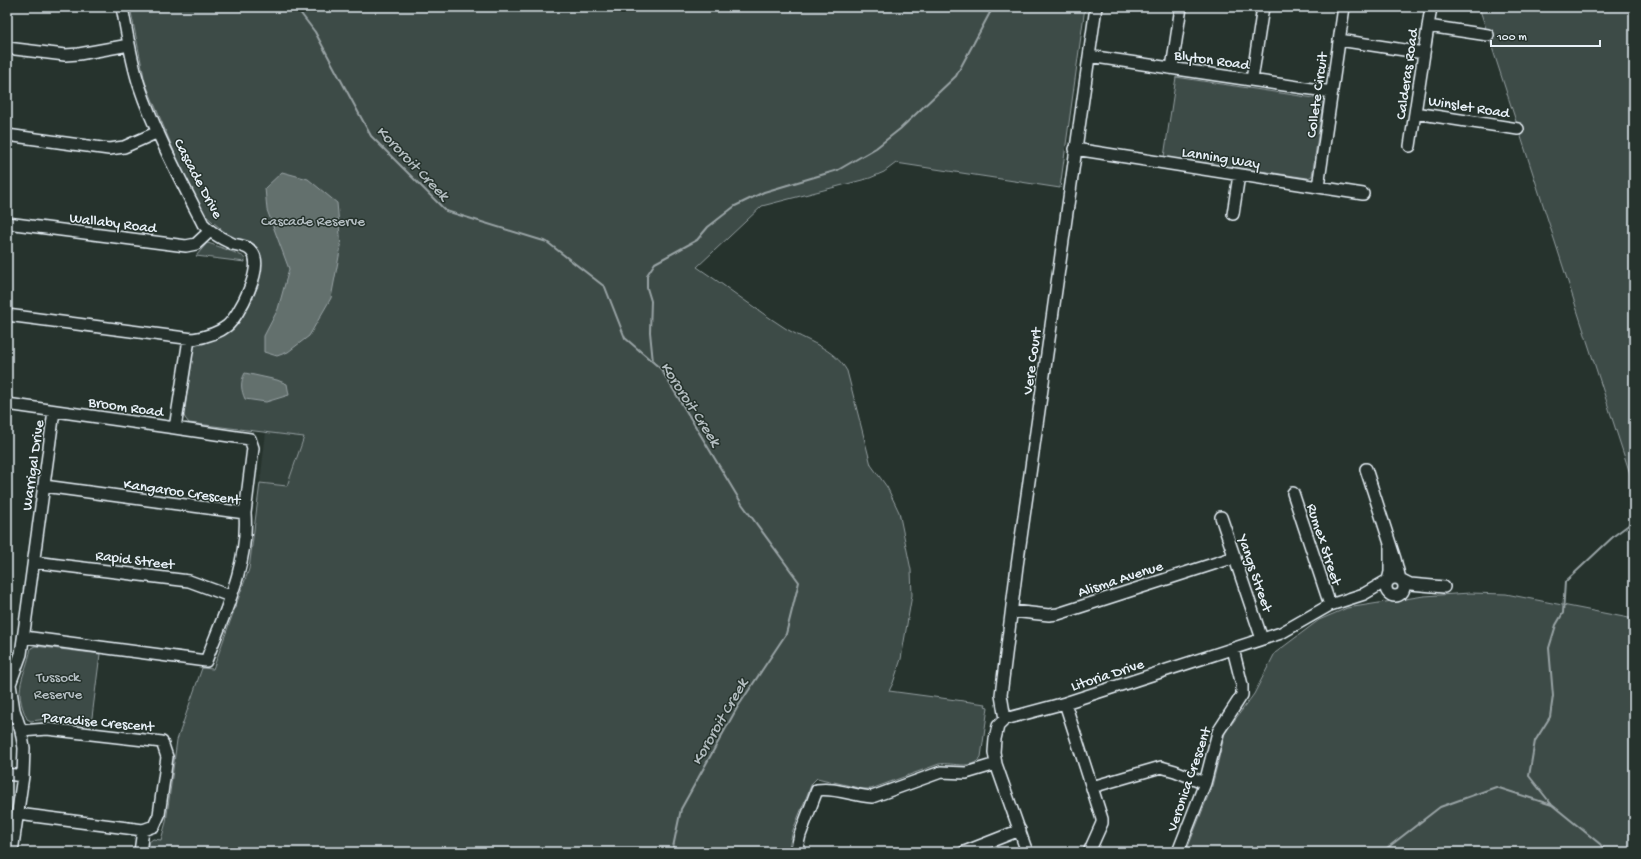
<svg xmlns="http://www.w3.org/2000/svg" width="1641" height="859" font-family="'Gochi Hand',sans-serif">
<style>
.built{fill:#333f3a}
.green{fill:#3e4b47;stroke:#939ea0}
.water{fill:#636f6d;stroke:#98a3a5}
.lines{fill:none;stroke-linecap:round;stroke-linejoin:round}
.stream{stroke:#98a3a5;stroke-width:2}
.minor-casing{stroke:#e8f1f8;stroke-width:14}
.minor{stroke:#26332d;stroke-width:11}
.labels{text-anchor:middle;stroke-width:3;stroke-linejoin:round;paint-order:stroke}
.street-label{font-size:15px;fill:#e8f1f8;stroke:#26332d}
.park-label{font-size:15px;fill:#b5bfc3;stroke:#26332d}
.water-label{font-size:16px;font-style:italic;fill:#b3bdc0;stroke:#26332d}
</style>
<rect width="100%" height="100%" fill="#26332d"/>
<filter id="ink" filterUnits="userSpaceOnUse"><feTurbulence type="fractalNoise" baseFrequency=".025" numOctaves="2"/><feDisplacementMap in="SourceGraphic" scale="8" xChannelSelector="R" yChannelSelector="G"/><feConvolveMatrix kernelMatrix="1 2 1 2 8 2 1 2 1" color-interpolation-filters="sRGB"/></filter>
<g filter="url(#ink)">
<path class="built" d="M266 432 304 436 287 486 260 483Z"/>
<path class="green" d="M130 7H1085L1060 188 896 163 884 172 870 178 762 206 697 267C727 287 755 309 785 328 806 341 834 348 847 371L871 465 887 487 899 512 911 570 912 595 901 659 893 683 889 691 986 704 985 706 988 707 981 757C971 771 954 762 939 764L871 789H863L817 778 812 783 793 830 788 852H148L149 842 153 839 161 840 166 822 177 740 202 668 213 669 249 569 260 483 287 486 304 437 189 423 185 418 184 415 194 346 229 330 238 323 248 307 259 284 260 255 249 244 229 236 205 215 191 192 145 82Z
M1479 7H1634V486Z
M1176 77 1320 99 1323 103 1312 176 1308 178 1164 157Z
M207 243C210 243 236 253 240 255 244 256 245 259 245 262L196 256Z
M1470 593 1506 594 1634 619V852H1186L1212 786 1225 733 1254 694 1275 653 1319 620 1347 608 1424 596Z
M35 646 100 654 91 725 47 719 31 721 27 719C12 687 25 678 31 648Z"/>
<path class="water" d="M282 172 308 179 337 203 341 246 331 298 309 336 288 352 277 356 264 352V336L278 309 289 269 267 210 265 188Z
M245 373 277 380 287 384 289 395 266 402 245 399C241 390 240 382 245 373Z"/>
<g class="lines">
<path class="stream" d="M296 7 315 32 371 136 446 211 547 242 605 287 625 338 661 369 742 504 799 582 786 634 737 708 681 809 672 852
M653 362 650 332 651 301 647 288V275L655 263 697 240 708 227 735 206 764 192 838 170 876 148 900 129 956 76 993 7
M1552 805 1529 776 1535 741 1550 717 1553 696 1549 648 1556 625 1563 613 1565 582 1615 535 1634 521
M1382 852 1440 807 1496 787 1552 805 1600 844 1606 852"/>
<g class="minor-casing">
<path id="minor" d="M1428 26 1488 35
M1339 40 1424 53
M7 48 65 55 79 54 129 45
M1089 56 1332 92
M1172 68 1181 7
M1252 80 1263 7
M1415 113 1518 129
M7 135 109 149 124 147 158 132
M1410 146 1431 7
M1075 149 1363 194
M1318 187 1344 7
M1233 214 1239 175
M7 223 186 246 196 244 210 231
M7 315 193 339C205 337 217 334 227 326 239 316 265 266 252 252 248 246 240 246 233 244 222 239 211 233 203 224 181 181 154 130 139 85 131 60 127 33 122 7
M7 404 175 428 189 339
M175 428 250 439 253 448 245 513
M1366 469 1395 559 1400 579 1410 584 1444 587
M1293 493 1330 605
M1221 517 1262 639
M34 562 189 581 230 596
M1386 587a9 9 0 1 1 18 0a9 9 0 1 1-18 0Z
M1012 611 1049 615 1058 614 1235 557
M24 637 206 661C224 614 249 564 245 513L44 486
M1065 703 1102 819V823L1089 852
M1005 719 1001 695 1017 566 1096 7
M7 774 23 776
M1092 787 1161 767 1175 771 1205 783
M18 814 143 830 154 826 159 815 167 757 162 742 47 729 21 731
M12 852 23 776 24 748 21 731 14 710 10 684 21 654 54 411
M140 852 143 830
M796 852 800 835 817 790C835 787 853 796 872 797L941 772 966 773 996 764
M964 852 1020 830
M1027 852 996 764 994 752 995 739 998 726 1005 719 1065 703 1281 633 1330 605 1364 594 1388 580 1390 572V544
M1178 852 1205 783 1218 732 1242 695V685L1233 649"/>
</g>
<use href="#minor" class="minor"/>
</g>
</g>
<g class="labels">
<g class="street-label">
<text transform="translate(1212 59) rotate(8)" y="5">Blyton Road</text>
<text transform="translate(1406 74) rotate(-82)" y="5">Calderas Road</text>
<text transform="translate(1316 95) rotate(-82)" y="5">Collete Circuit</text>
<text transform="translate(1469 106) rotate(9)" y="5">Winslet Road</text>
<text transform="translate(1221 157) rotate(9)" y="5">Lanning Way</text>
<text transform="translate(199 178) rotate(62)" y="5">Cascade Drive</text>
<text transform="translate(113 222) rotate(7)" y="5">Wallaby Road</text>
<text transform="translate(1031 361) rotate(-82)" y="5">Vere Court</text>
<text transform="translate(126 406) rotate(8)" y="5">Broom Road</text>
<text transform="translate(32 465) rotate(-82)" y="5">Warrigal Drive</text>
<text transform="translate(182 491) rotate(8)" y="5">Kangaroo Crescent</text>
<text transform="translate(1325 544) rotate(72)" y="5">Rumex Street</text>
<text transform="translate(135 559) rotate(7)" y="5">Rapid Street</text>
<text transform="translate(1256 573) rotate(71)" y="5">Yangs Street</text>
<text transform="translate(1120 578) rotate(-18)" y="5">Alisma Avenue</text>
<text transform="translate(1107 674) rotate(-18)" y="5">Litoria Drive</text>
<text transform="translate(98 721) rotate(5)" y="5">Paradise Crescent</text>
<text transform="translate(1188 779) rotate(-71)" y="5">Veronica Crescent</text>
</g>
<g class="park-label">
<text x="313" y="225">Cascade Reserve</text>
<text x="58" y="681">Tussock<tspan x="58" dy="17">Reserve</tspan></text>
</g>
<g class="water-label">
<text transform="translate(414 162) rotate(46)" y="6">Kororoit Creek</text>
<text transform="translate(692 403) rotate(57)" y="6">Kororoit Creek</text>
<text transform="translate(718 721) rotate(-60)" y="6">Kororoit Creek</text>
</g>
</g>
<rect width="1641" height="859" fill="none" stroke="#26332d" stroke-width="24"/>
<rect x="12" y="12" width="1617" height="835" fill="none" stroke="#e8f1f8" stroke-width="1.5" filter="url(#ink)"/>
<path d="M1491 40v6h109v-6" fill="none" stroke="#e8f1f8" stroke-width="2"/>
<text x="1497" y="40" font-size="12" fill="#e8f1f8" stroke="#26332d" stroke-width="3" paint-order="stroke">100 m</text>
</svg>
